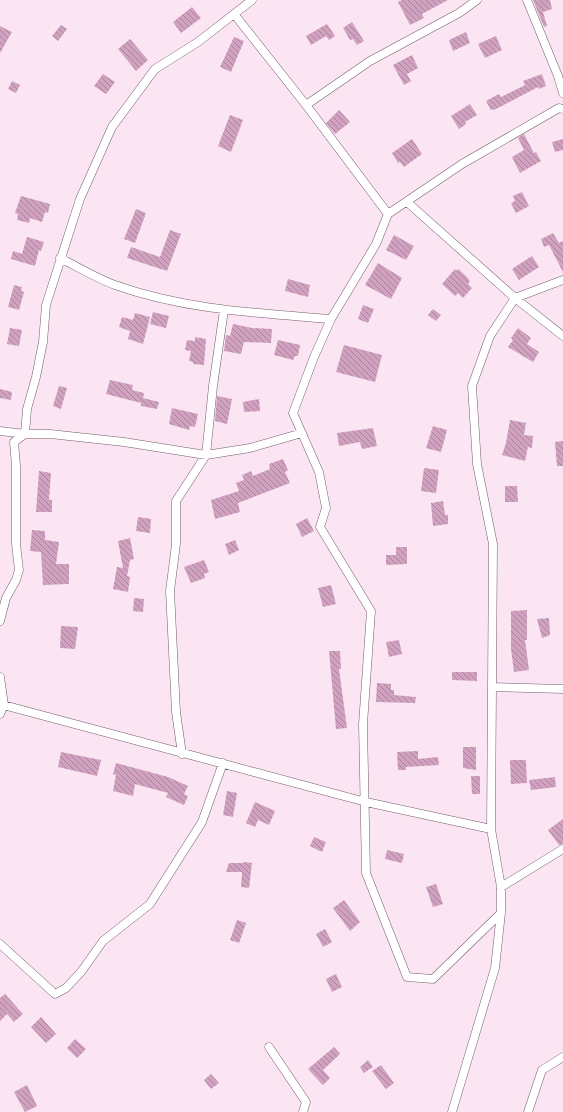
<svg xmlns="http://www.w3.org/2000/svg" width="563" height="1112" font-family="Barlow,sans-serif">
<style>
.building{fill:url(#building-back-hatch)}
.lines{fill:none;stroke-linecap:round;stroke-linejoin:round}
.minor-casing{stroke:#715d6a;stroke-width:9}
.minor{stroke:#fff;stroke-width:8}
</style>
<defs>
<pattern id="building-back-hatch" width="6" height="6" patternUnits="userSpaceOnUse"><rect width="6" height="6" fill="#d1a2c0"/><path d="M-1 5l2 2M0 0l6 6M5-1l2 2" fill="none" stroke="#aa849d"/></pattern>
</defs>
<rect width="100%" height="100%" fill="#fce5f3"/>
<path class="building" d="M402 0H448L422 14 424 18 410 25 398 2Z
M533 0H550L552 9 543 12 547 26 544 27Z
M192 7 201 18 181 33 173 22Z
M352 22 364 41 357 45 353 39 350 40 343 28Z
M327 24 335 36 329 40 326 36 311 45 306 36Z
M61 25 67 29 58 41 52 36Z
M0 26 12 32 0 53Z
M466 32 470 43 453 51 449 40Z
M496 36 502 50 485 58 478 44Z
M234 37 244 41 231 72 220 67Z
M130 39 148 60 136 71 118 49Z
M412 55 418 68 407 74 411 81 404 85 393 65Z
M103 74 115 82 106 94 94 86Z
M542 74 546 86 539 89 538 87 494 110 493 109 491 110 486 101 499 94 501 97 525 85 523 81Z
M12 81 20 85 16 93 8 89Z
M470 104 477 115 465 122 466 124 459 129 451 116Z
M339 110 350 122 335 134 326 123Z
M230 115 243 120 231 152 218 146Z
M524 134 534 153 536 152 541 161 520 173 512 157 524 150 518 138Z
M412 139 422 154 404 167 400 162 398 163 392 153Z
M563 139V150L555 152 552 142Z
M522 192 529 206 516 213 511 203 515 201 513 196Z
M21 196 50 204 48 213 45 212 42 222 30 218 29 223 17 220 18 214 15 213Z
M136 209 146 213 135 243 124 239Z
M170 230 181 234 167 271 127 258 131 247 160 257Z
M553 233 559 243 563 241V272L549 245 544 247 541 239Z
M394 235 414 246 406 260 386 250Z
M27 237 44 242 41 251 39 250 35 266 11 259 13 251 22 254Z
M532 256 539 267 519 280 512 269Z
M378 263 402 278 391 299 365 285Z
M455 269 456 271 458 269 466 276 470 281 468 284 472 288 463 298 458 293 455 296 442 284Z
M288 279 310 285 308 297 285 291Z
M14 285 22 287 21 291 24 292 19 310 8 307Z
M363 305 374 309 368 323 358 319Z
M433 309 441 315 436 321 428 315Z
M153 312 169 316 166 328 150 324Z
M135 313 150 317 143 344 128 339 130 331 119 327 122 317 133 320Z
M233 324 252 328 272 329 271 343 244 342 241 354 224 351 226 335 230 336Z
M10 328 22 330 19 346 7 344Z
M518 328 531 338 527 344 539 352 533 362 508 347 513 340 511 338Z
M195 337 206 339 204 365 193 364V362L189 361 191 351 185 350 187 340 195 341Z
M278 340 300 345 298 356H295L293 360 274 355Z
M344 345 382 355 375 382 336 372Z
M110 380 133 385 132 390 144 393 143 398 159 402 157 409 141 406V403L106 394Z
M59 386 67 388 61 409 53 406Z
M0 389 12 392 11 400 0 398Z
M217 396 232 399 227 424 215 421Z
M259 399 260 411 244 412 243 402Z
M172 408 198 414 195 427 190 426 189 430 169 424Z
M510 420 526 423 524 435 533 436 532 448 528 447 525 461 502 455 506 443Z
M433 426 447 430 441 452 426 448Z
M373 428 377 446 362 449 360 442 339 446 337 433Z
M563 441V466H557L555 442Z
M283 459 288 470 285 472 290 483 238 503 240 512 215 519 211 500 239 491 236 483 244 480 242 475 251 471 253 476 270 469 269 464Z
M424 468 439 470 436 493 421 491Z
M39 471 51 473 49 500H52V512H36Z
M505 486H517L518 502H505Z
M443 501 445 515H448V524L433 526 431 503Z
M138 517 151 519 150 533 136 531Z
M307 518 314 531 302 537 296 524Z
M32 530 45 531V540L59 542 56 564H69V584L43 585 41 552 30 551Z
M130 538 134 559 130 560 127 576 130 577 128 592 113 589 117 567 123 568 118 541Z
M235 540 239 550 229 555 225 544Z
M396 547H407V564L386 565V555H396Z
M204 560 209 572 204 574 205 578 191 583 184 567Z
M331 585 336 604 323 607 318 588Z
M134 598 144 599 143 612 133 611Z
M527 610V640H525L529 670 514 672 511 649V611Z
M549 618 550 635 542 638 537 619Z
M61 626 78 627 75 649 60 648Z
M399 640 402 654 389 657 386 642Z
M329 651H340L341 669H339L347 728 336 729Z
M452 672H477V681L452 680Z
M377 683 391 684V690H394V695L416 697 415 703 376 702Z
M463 747H476V770L463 768Z
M418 751V759L438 757 439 765 406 767V770H398L397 752Z
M61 752 101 760 97 776 58 767Z
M510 760H526L527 783 511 784Z
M116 763 168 777 188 786 184 794 188 796 184 805 166 797 168 793 135 784 133 796 113 791 116 775 113 774Z
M471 776H480V794H472Z
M555 777 556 787 531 790 529 780Z
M227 791 237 793 233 817 223 815Z
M255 802 275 811 269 825 258 820 255 827 246 823Z
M563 819V844L559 845 548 830Z
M314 837 326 842 322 852 310 846Z
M387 850 404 854 402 863 385 859Z
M244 862 252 863 249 888 241 887 242 872H226L229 863H243Z
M436 884 443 904 433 907 426 887Z
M344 900 360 922 350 931 333 908Z
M237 920 246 923 239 943 230 940Z
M325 929 332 942 323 947 316 934Z
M336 974 342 987 332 992 326 979Z
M5 994 23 1014 14 1022 7 1014 0 1021V998Z
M41 1017 56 1034 46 1043 31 1027Z
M75 1039 86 1049 77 1058 67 1048Z
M334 1047 340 1054 323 1070 330 1078 323 1085 308 1069Z
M368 1060 373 1067 364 1073 360 1067Z
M381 1065 394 1083 386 1089 372 1071Z
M211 1074 219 1083 211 1089 204 1080Z
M27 1085 37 1106 25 1112 14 1092Z"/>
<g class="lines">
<g class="minor-casing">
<path id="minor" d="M527 0 558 76 563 93
M234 14 306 105 388 214
M306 105 370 61 459 13 477 0
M407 202 515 298 563 336
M60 258C78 267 96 278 115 285 185 310 258 313 331 319
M0 431 25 434H50L124 442 206 455 250 448 302 433
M0 621 6 598 16 580 19 570 16 544V466L14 442 25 434 27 409 36 377 43 342 46 305 80 199 112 127 155 69 198 42 252 0
M0 677 4 705 0 714
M492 687 563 689
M0 704 366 802 491 829
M182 754 176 712 170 591 176 544V501L206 455 213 386 224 310
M501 887 563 849
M501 913 433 979 407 977 366 873 363 724 371 611 320 527 326 508 319 472 293 413 314 357 331 319 376 244 388 214 462 164 559 108 563 109
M0 944 55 994 66 988 81 972 103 941 150 904 202 822 223 763
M269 1047 306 1102 303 1112
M452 1112 495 968 501 913V887L491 829 493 544 477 464 472 386 490 336 515 298 563 280
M528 1112 542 1070 563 1057"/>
</g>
<use href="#minor" class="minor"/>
</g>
</svg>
